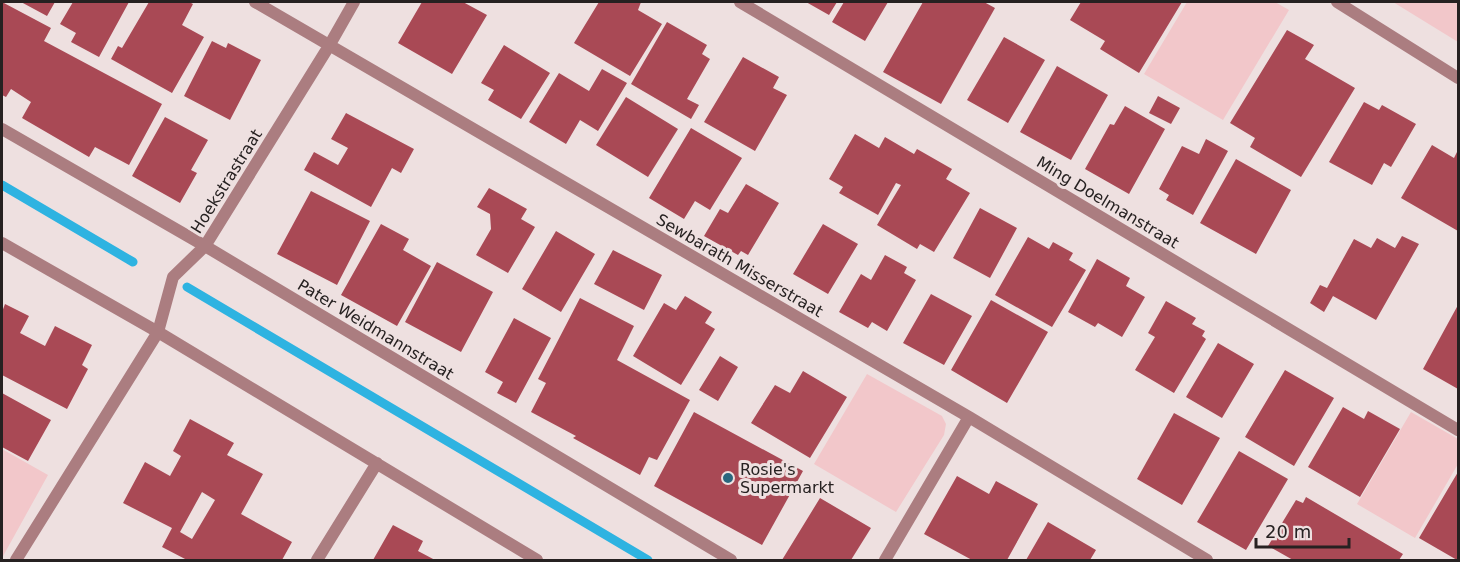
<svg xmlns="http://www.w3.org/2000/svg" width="1460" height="562" font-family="'DejaVu Sans',sans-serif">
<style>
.green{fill:#f2c7ca}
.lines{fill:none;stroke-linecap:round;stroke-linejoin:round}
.stream{stroke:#2eb3e1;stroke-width:9}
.building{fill:#a94955;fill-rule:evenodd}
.street{stroke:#ab7d80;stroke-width:12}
.poi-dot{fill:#2a667e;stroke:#eee0e0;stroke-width:2}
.labels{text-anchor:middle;stroke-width:6;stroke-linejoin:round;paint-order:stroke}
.street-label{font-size:16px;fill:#262121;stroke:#eee0e0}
.poi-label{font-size:16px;fill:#262121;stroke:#eee0e0;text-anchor:start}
</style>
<rect width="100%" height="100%" fill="#eee0e0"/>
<path class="green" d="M1187 2H1275L1289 10 1223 120 1144 74Z
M1393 2H1458V42Z
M867 374 942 416 946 424 944 435 896 512 814 464Z
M1411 412 1458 439V464L1415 538 1357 504Z
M2 449 48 475 2 558Z"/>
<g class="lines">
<path class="stream" d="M2 185 133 262
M187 287 648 560"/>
</g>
<path class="building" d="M2 2 51 28 44 41 162 104 129 165 95 147 89 157 22 118 31 102 11 89 6 97 2 95Z
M21 2H55L47 16Z
M73 2H129L99 57 71 42 76 33 60 24Z
M149 2H189L193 4 182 25 204 37 172 93 111 59 118 46 122 48Z
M422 2H463L487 15 452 74 398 43Z
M599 2H641L638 10 662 24 630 76 574 43Z
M806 2H837L829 15Z
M844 2H888L865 41 832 22Z
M923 2H984L995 8 941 104 883 72Z
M1081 2H1182L1139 73 1100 49 1105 41 1070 20Z
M667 22 707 45 702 54 710 59 687 99 699 105 691 119 631 84Z
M1287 30 1314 45 1305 59 1355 88 1301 177 1250 147 1255 138 1230 123Z
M1004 37 1045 60 1008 123 967 100Z
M212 41 226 48 228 43 261 60 230 120 184 96Z
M504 45 550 73 521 119 488 100 494 90 481 83Z
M743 57 779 77 773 88 787 95 755 151 704 122Z
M1057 66 1108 95 1071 160 1020 132Z
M602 69 627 83 598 131 580 120 566 144 529 122 559 73 589 91Z
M1158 96 1180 108 1171 124 1149 113Z
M626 97 678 129 648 177 596 145Z
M1364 102 1379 110 1382 105 1416 124 1391 167 1384 163 1372 185 1329 162Z
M1125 106 1165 129 1129 194 1085 169 1110 124 1114 125Z
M346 113 414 149 401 173 392 168 371 207 304 170 314 152 338 165 348 148 331 139Z
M165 117 208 140 191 170 197 173 180 203 132 176Z
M691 128 742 158 710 210 695 201 684 219 649 198Z
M855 134 879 148 885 137 914 154 917 149 952 169 946 179 970 193 934 252 920 244 917 249 877 225 901 185 896 183 878 215 839 193 843 187 829 179Z
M1206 139 1228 151 1193 215 1166 200 1169 195 1159 189 1182 146 1199 154Z
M1432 145 1454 158 1458 150V231L1401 198Z
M1236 159 1291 190 1256 254 1200 223Z
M746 184 779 203 748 255 741 251 738 255 704 236 720 209 728 213Z
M489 188 527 209 521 219 535 227 508 273 476 255 491 229 490 214 477 207Z
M311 191 370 221 337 285 277 254Z
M980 208 1017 228 990 278 953 258Z
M381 224 409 239 403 250 431 266 397 326 341 295Z
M823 224 858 244 828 294 793 274Z
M556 231 595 254 561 312 522 289Z
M1402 236 1419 244 1376 320 1333 296 1324 312 1310 303 1320 285 1327 288 1354 239 1371 248 1377 238 1395 248Z
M1028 237 1049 249 1053 242 1073 253 1069 260 1086 270 1052 327 995 295Z
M613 250 662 275 644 310 594 284Z
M885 255 907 267 904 273 916 280 887 331 872 322 868 328 839 312 861 274 871 280Z
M1097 259 1130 278 1126 286 1145 297 1122 337 1098 323 1095 327 1068 312Z
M437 262 493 292 461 352 405 322Z
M931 294 972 316 944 365 903 343Z
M685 296 712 312 705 323 715 329 681 385 633 356 664 303 676 310Z
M580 298 634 326 617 360 690 400 657 460 649 457 640 475 573 438 576 436 531 412 546 383 538 379Z
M991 300 1048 332 1007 403 951 370Z
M1166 301 1196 318 1192 324 1205 331 1202 336 1206 339 1174 393 1135 370 1155 337 1148 333Z
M5 304 29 316 20 333 45 346 55 326 92 345 82 365 88 369 67 409 2 375V312Z
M1458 305V389L1423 369Z
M514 318 551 338 516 403 497 393 503 382 485 372Z
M1218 343 1254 364 1222 418 1186 397Z
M720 356 738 367 718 401 699 390Z
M1285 370 1334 398 1294 466 1245 437Z
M803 371 847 397 810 458 751 423 775 385 790 393Z
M2 393 51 420 28 461 2 447Z
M1343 407 1364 419 1368 411 1400 429 1360 497 1308 467Z
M694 412 803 471 762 545 654 486Z
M1174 413 1220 438 1182 505 1137 479Z
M190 419 234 443 227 455 263 474 241 514 292 542 282 560H187L162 547 172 528 123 503 145 462 170 476 181 456 173 451ZM202 492 215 500 192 539 180 532Z
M1239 451 1288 479 1246 550 1197 522Z
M1458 472V560H1457L1419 538Z
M957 476 989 494 996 481 1038 504 1007 560H972L924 534Z
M1306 497 1403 554 1399 560H1293L1268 546 1296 500 1303 503Z
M820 498 871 528 851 560H782Z
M1048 522 1096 550 1090 560H1026Z
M393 525 423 541 418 551 435 560H373Z"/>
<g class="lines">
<path class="street" d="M255 2 969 417 1207 560
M740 2 1458 430
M1337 2 1458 78
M2 129 205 246 731 560
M2 243 158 332 537 560
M16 560 158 332 173 277 205 246 329 46 354 2
M317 560 377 463
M885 560 969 417"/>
</g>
<circle class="poi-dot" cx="728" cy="478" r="6"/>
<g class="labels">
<g class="street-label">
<text transform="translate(226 181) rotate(-58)" y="6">Hoekstrastraat</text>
<text transform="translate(1108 202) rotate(31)" y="6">Ming Doelmanstraat</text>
<text transform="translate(740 265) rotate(30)" y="6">Sewbarath Misserstraat</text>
<text transform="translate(376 329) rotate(31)" y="6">Pater Weidmannstraat</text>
</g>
<g class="poi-label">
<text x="740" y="475">Rosie's<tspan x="740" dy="18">Supermarkt</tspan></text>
</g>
</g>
<rect width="1460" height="562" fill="none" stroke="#262121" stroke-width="6"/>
<path d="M1256 538v9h93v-9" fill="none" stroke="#262121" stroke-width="3"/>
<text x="1265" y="538" font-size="18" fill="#262121" stroke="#eee0e0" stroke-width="4.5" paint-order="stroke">20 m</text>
</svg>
